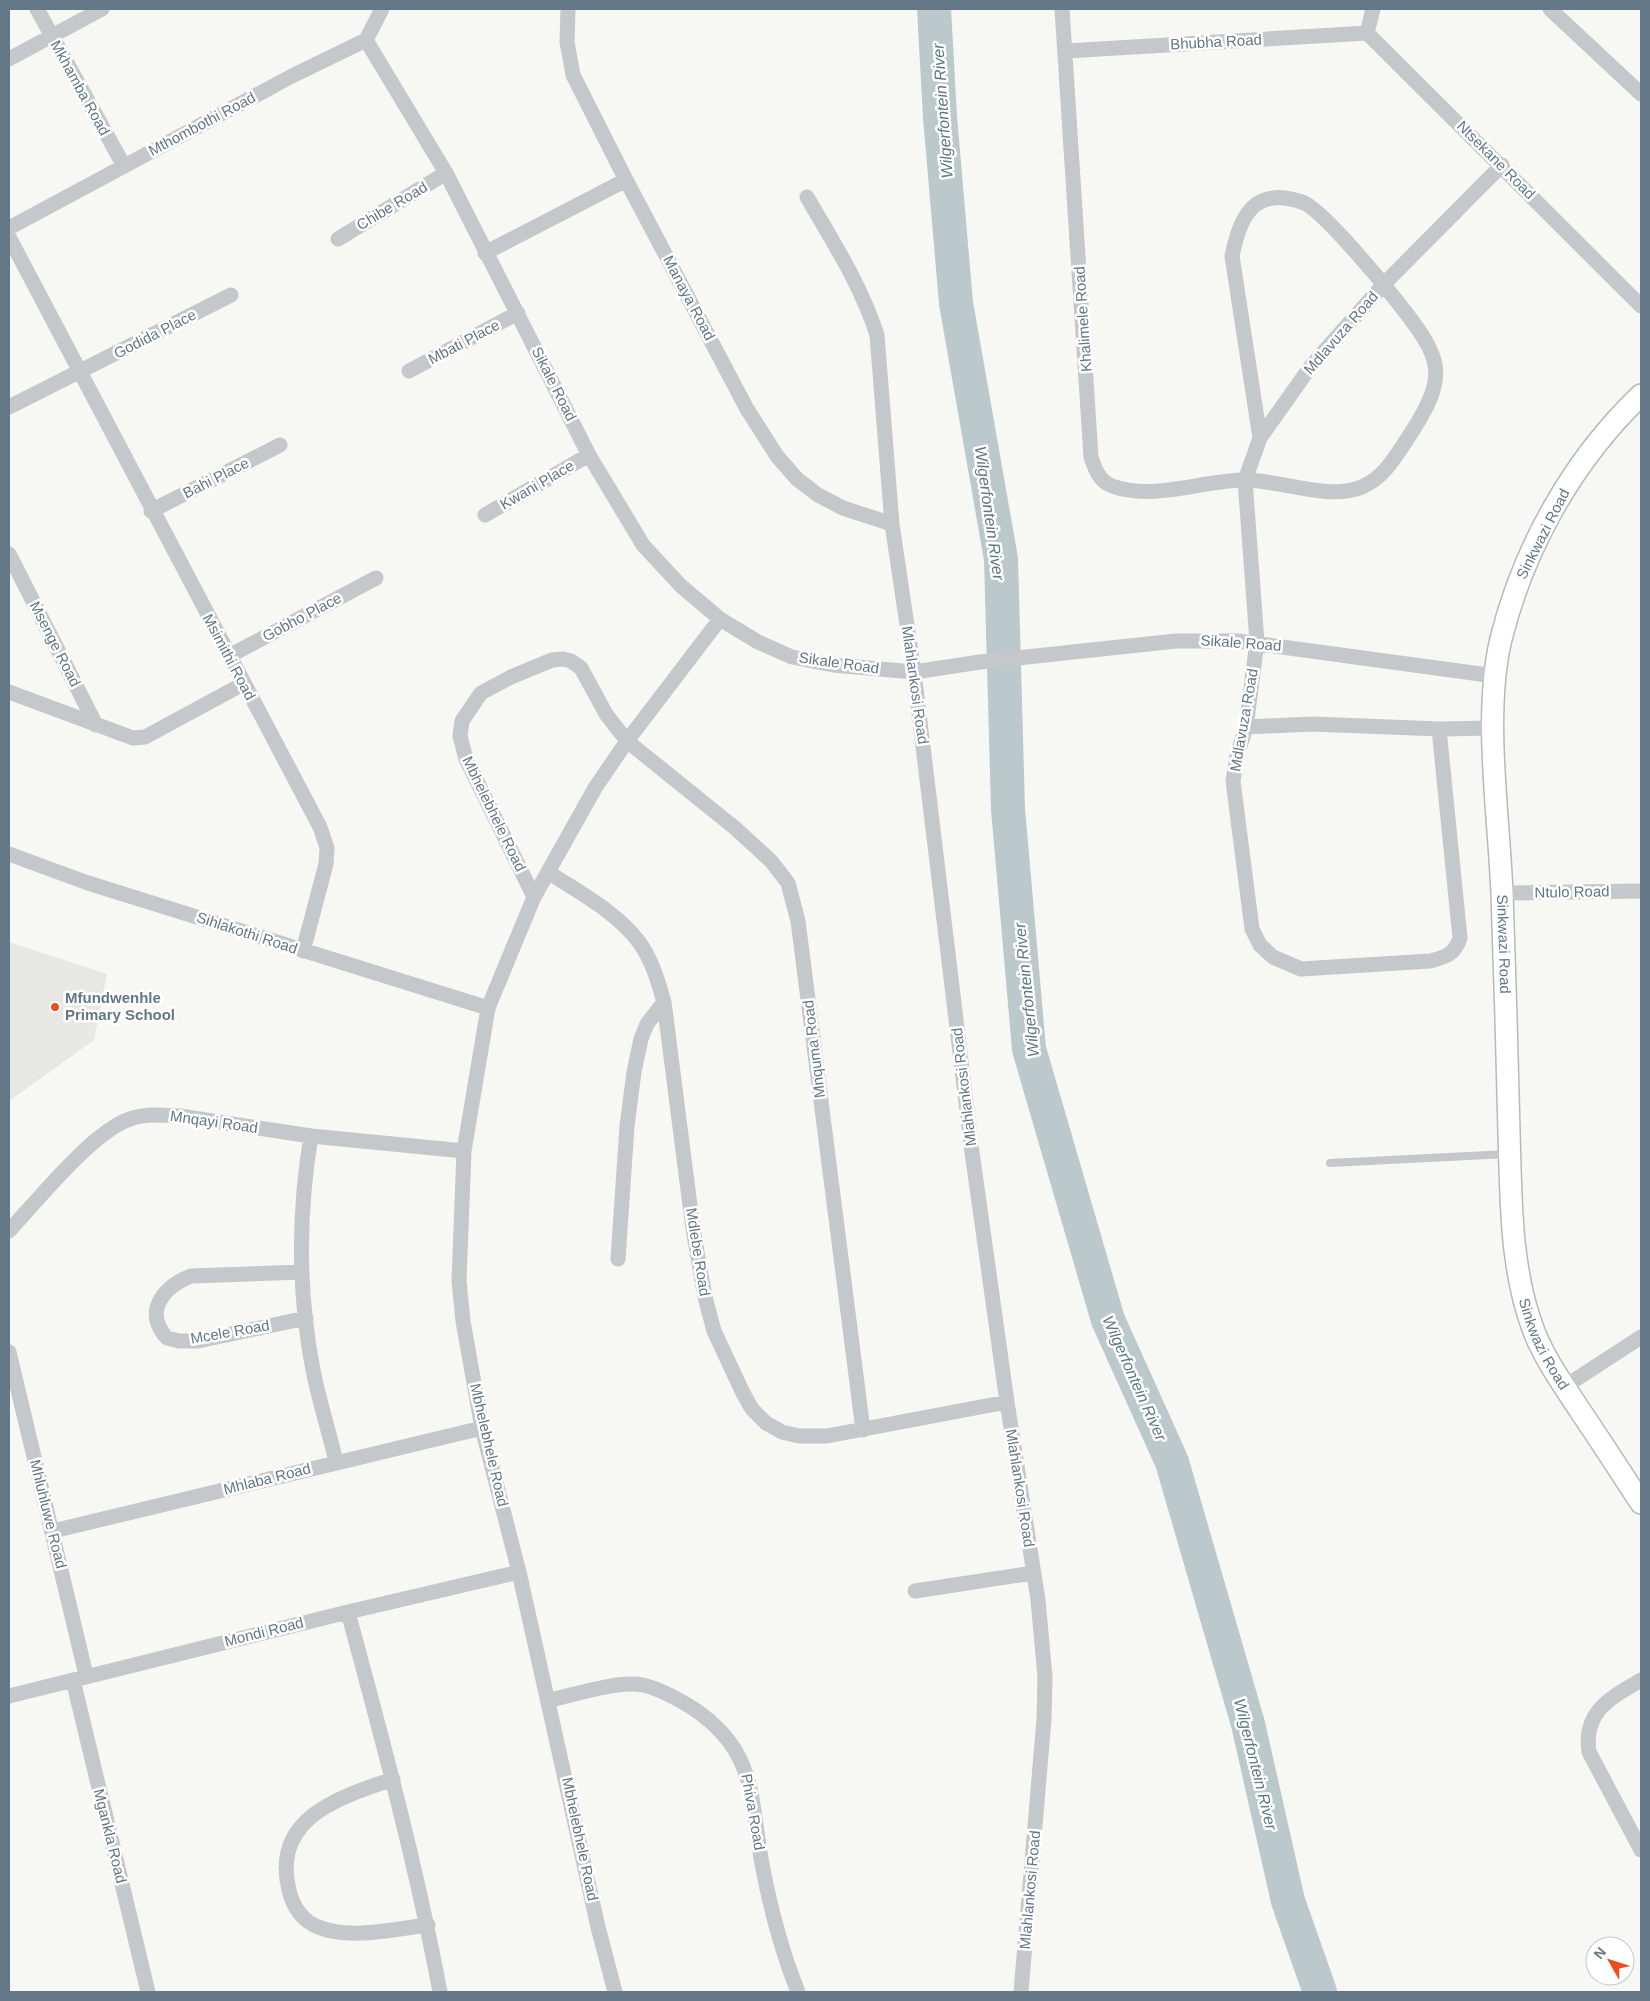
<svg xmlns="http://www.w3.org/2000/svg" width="1650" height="2001" font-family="Arial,sans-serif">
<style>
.built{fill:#e7e8e6}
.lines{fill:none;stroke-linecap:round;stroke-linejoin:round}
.river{stroke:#bbc8cc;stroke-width:34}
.secondary-casing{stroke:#b4babe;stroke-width:24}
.lane{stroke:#c4c8cb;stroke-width:8}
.street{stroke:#c4c8cb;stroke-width:15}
.secondary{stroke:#fff;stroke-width:21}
.poi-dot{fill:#ec4c1e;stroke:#fff;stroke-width:2}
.labels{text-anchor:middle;stroke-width:5;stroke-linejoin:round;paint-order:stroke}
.street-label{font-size:15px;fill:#647786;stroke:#fff}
.poi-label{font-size:15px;font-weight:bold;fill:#647786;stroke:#fff;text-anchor:start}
.water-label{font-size:16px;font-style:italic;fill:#5f7982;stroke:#fff}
</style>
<rect width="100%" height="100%" fill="#f7f7f3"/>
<path class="built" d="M9 942 107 974 94 1040 9 1101Z"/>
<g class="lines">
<path class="river" d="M934 9 940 117 956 303 1001 559 1008 809 1029 1049 1108 1320 1172 1462 1248 1724 1288 1901 1320 1992"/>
<g class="secondary-casing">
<g id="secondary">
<path id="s1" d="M1641 395C1573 460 1524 547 1501 639 1483 714 1499 816 1502 894 1505 973 1507 1053 1509 1132 1511 1196 1510 1265 1532 1326 1542 1355 1562 1383 1579 1409 1600 1440 1620 1471 1641 1503"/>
</g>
</g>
<path class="lane" d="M1330 1163 1508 1154"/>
<path class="street" d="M37 9 124 166
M568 9 567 42 573 75 626 180 747 409 777 456 797 479 818 495 843 508 892 524
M1062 9 1091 457C1095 469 1099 481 1112 486 1154 501 1203 480 1245 480 1281 480 1328 501 1362 487 1383 478 1394 459 1406 441 1450 374 1444 361 1396 300 1381 281 1321 208 1302 202 1254 186 1240 216 1232 256L1260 438
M1550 9 1641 94
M1367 33 1641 306
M1367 33 1373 9
M366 40 446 173 589 455 643 545 681 586 720 619 758 642 792 657 833 665 914 672 980 662 1176 641H1238L1495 676
M1066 51 1367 33
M9 59 102 9
M807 197C833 242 861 285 877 335L892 524 914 672 972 1152 1007 1402 1038 1600 1045 1677 1044 1719 1021 1992
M9 228 292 76 366 40 382 9
M9 237 320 827 327 848 326 864 303 951
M338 239 446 173
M485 253 626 180
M409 371 518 313
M9 407 231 295
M151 511 280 445
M485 515 589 455
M9 554 96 725
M229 656 376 578
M9 692 133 738 145 737 243 684
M1246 727 1313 724 1439 729
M1493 728 1439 729 1460 938C1455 954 1446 957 1430 961L1301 969 1273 957 1260 945 1252 929 1233 781 1237 756 1246 727 1257 642 1245 480 1260 438 1311 366 1384 284 1502 165
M9 854 88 883 488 1008
M548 872C578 892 617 912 639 942 652 960 658 981 664 1002L693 1229 705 1297 714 1331 743 1393 752 1409 766 1423 782 1432 799 1436H827L1007 1402
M1502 893 1641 891
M534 897 466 759 460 736 462 721 481 693 511 677 552 660 563 659 571 661 581 668 606 714 627 741 735 828 771 861 788 883 798 921 863 1430
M311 1136C298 1214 298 1292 313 1370 319 1401 329 1431 336 1462
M9 1231C37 1201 93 1131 130 1119 145 1113 164 1115 180 1116L311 1136 464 1151
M618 1259 627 1126 634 1072 641 1039 647 1024 664 1002
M302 1272 191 1276C163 1287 143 1312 167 1338L179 1341H198L306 1318
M9 1352 86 1675
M1564 1387 1641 1337
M53 1531 482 1428
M915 1591 1033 1573
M348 1612C382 1738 416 1864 440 1992
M73 1680 148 1992
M1641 1680C1610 1698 1583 1712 1589 1752L1641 1850
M9 1696 348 1612 519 1572
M550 1700C574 1695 619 1680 643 1685 661 1689 678 1699 694 1709 759 1753 749 1800 763 1869 771 1911 782 1952 798 1992
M393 1779C340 1797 271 1818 289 1890 293 1907 301 1920 318 1927 350 1940 394 1929 428 1925
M615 1992 598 1927 519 1572 482 1428 463 1321 459 1281 464 1151 488 1008 534 897 595 788 627 741 720 619"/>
<use href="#secondary" class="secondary"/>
</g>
<circle class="poi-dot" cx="55" cy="1007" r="5"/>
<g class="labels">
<g class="street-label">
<text transform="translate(1216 42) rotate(-3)" y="5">Bhubha Road</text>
<text transform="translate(80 88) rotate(61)" y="5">Mkhamba Road</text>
<text transform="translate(202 124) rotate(-28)" y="5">Mthombothi Road</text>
<text transform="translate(1496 160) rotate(45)" y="5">Ntsekane Road</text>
<text transform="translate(392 206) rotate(-31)" y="5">Chibe Road</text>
<text transform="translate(689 298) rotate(62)" y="5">Manaya Road</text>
<text transform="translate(1083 319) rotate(-94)" y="5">Khalimele Road</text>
<text transform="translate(1341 333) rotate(-49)" y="5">Mdlavuza Road</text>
<text transform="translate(155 334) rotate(-27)" y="5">Godida Place</text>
<text transform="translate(464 342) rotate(-28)" y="5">Mbati Place</text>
<text transform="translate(554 384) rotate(63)" y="5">Sikale Road</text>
<text transform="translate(216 478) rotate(-27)" y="5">Bahi Place</text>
<text transform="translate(537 485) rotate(-30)" y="5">Kwani Place</text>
<text transform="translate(1543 534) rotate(-63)" y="5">Sinkwazi Road</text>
<text transform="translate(302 617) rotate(-28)" y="5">Gobho Place</text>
<text transform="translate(1241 643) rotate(4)" y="5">Sikale Road</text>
<text transform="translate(55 644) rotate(63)" y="5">Msenge Road</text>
<text transform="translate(229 657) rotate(62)" y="5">Msimithi Road</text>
<text transform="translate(839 663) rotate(8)" y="5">Sikale Road</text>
<text transform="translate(915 685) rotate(82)" y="5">Mlahlankosi Road</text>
<text transform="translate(1244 720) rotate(-80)" y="5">Mdlavuza Road</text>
<text transform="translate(494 814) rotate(64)" y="5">Mbhelebhele Road</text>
<text transform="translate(1572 892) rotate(-1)" y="5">Ntulo Road</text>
<text transform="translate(247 933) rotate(18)" y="5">Sihlakothi Road</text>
<text dy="5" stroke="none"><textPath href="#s1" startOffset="591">Sinkwazi Road</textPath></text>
<text transform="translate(814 1049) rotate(-97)" y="5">Mnquma Road</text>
<text transform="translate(964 1087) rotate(-97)" y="5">Mlahlankosi Road</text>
<text transform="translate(214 1122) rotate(8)" y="5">Mnqayi Road</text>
<text transform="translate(698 1252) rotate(81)" y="5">Mdlebe Road</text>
<text transform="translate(230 1332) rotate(-10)" y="5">Mcele Road</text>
<text dy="5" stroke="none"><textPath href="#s1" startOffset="996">Sinkwazi Road</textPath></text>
<text transform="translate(489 1445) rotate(77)" y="5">Mbhelebhele Road</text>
<text transform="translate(267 1479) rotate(-14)" y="5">Mhlaba Road</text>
<text transform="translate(1020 1488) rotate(81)" y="5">Mlahlankosi Road</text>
<text transform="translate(48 1514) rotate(76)" y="5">Mhluhluwe Road</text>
<text transform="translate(264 1632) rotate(-14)" y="5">Mondi Road</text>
<text transform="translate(753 1812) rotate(80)" y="5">Phiva Road</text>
<text transform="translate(110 1836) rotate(76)" y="5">Mgankla Road</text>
<text transform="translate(580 1839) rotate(78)" y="5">Mbhelebhele Road</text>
<text transform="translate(1030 1890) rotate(-85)" y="5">Mlahlankosi Road</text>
</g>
<g class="poi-label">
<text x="65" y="1003">Mfundwenhle<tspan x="65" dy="17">Primary School</tspan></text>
</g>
<g class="water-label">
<text transform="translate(942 111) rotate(-94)" y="6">Wilgerfontein River</text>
<text transform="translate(990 513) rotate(82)" y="6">Wilgerfontein River</text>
<text transform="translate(1026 990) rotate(-96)" y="6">Wilgerfontein River</text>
<text transform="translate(1135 1378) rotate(66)" y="6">Wilgerfontein River</text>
<text transform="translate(1256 1764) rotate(76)" y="6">Wilgerfontein River</text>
</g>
</g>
<rect width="1650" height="2001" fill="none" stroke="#647786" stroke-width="20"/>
<g transform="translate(1610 1961) rotate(309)"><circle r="24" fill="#ffffff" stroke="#c1c9cf"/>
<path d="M0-4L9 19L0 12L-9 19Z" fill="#ec4c1e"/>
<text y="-8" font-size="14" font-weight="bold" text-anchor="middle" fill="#647786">N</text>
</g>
</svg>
